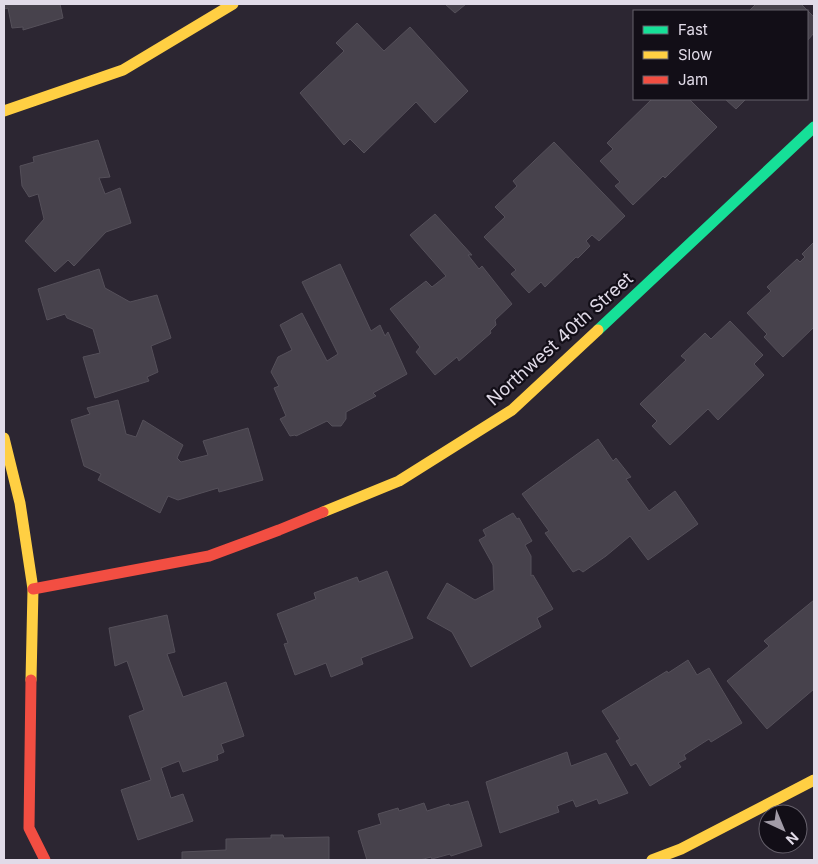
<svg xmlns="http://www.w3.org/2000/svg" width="818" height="864" font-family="Inter,sans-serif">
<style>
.building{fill:#47424c;stroke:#55505a}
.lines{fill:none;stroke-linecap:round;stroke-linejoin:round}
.fast{stroke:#16e098;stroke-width:11}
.slow{stroke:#ffcf43;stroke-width:11}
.jam{stroke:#f24e42;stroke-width:11}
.labels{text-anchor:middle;stroke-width:4.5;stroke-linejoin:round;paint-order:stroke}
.street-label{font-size:18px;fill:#e1dbe8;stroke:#120e17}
</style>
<rect width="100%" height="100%" fill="#2c2632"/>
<path class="building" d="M4 4H60L63 18 23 30V27L12 28 8 8 4 9Z
M445 4H466L455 13Z
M756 4H801L814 17V33L807 41V11H749Z
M357 23 384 51 410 27 468 91 435 123 416 102 364 153 350 139 344 145 300 93 344 51 336 43Z
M652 99H689L717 127 665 178 663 176 633 205 615 186 620 182 600 161 613 149 607 143Z
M725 99H746L736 109Z
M98 140 110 177 99 178 105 194 120 188 131 223 106 232 74 266 68 260 55 272 25 241 44 219 38 194 29 197 22 186 20 166 34 162 33 157Z
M554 142 625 216 599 241 592 235 586 241 590 246 578 258 576 257 545 287 541 282 529 293 511 274 516 270 484 237 505 217 495 207 517 186 513 181Z
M435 214 472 255H468L479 269 482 266 512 304 495 320 496 325 490 331 491 333 459 361 457 357 435 375 416 352 420 347 390 309 426 281 432 287 446 276 410 235Z
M814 242V327L783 357 764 337 767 334 747 313 771 291 767 287 797 259 800 262 805 257 802 254Z
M340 264 371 331 380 325 385 336 388 332 407 374 373 393 376 396 346 412V419L341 426H332L327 421 296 436 295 435 290 436 280 419 286 416 274 388 279 386 271 372 278 357 292 350 280 325 302 313 327 361 338 354 302 282Z
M99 269 105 288 130 302 157 295 171 338 151 346 158 372 147 377 149 381 95 398 83 357 100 353 93 329 67 318 65 314 47 320 38 289Z
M730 321 763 355 754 364 764 375 718 420 708 409 670 445 652 426 657 421 640 404 686 360 681 356 705 333 711 339Z
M118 400 126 434 136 437 143 420 183 445 177 458 181 462 208 455 203 441 248 428 263 480 219 492 218 488 178 500 168 496 160 513 98 480 101 474 84 466 71 420 90 414 87 408Z
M598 439 613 461 616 458 631 477 626 479 649 511 675 491 698 524 648 560 630 536 606 556 583 572 579 569 573 572 545 533 549 531 522 494Z
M513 513 517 519 519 518 532 541 525 545 531 556V576L533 575 553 609 537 618 541 627 471 667 452 632 427 618 447 583 475 600 494 590 493 565 479 540 486 536 483 530Z
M387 571 413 638 361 658 363 664 331 677 326 663 295 675 284 644 288 643 277 614 316 599 314 593 357 577 359 582Z
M814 600V689L767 729 727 681 769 646 764 641Z
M167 615 175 652 167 654 183 697 226 682 244 736 221 744 224 752 217 755 218 760 183 772 179 761 161 768 171 798 183 794 193 821 138 840 121 790 151 780 129 716 144 710 127 661 115 666 109 628Z
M688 660 697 675 709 668 742 723 711 742 709 739 684 755 686 759 678 763 681 767 650 786 636 763 631 766 616 741 620 739 602 711 667 671 668 673Z
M567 752 571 766 606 753 628 793 599 804 597 799 576 807 573 800 557 806 559 812 500 833 486 782Z
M468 801 482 846 451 856 450 854 432 859 431 857 420 860H367L358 831 381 824 378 814 398 808 399 811 424 803 427 811 449 804 450 806Z
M271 835H283L284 838 329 837V860H182V852L226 850V839L271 838Z"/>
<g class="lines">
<path class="fast" d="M598 330 814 127"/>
<path class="slow" d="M4 111 123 70 233 4
M4 438 20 503 33 589 31 680
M323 512 399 481 512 410 598 330
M652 860 681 849 814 780"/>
<path class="jam" d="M33 589 209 556 279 530 323 512
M31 680 29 828 45 860"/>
</g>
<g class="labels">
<g class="street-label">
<text transform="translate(560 339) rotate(-42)" y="6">Northwest 40th Street</text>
</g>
</g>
<rect width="818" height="864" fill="none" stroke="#e1dbe8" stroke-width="10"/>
<rect x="633" y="10" width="175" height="90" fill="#120e17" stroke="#65606b"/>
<rect x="643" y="26" width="25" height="8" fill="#16e098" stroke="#65606b"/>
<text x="678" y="35" font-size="15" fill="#e1dbe8">Fast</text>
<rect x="643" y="51" width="25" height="8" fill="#ffcf43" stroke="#65606b"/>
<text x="678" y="60" font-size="15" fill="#e1dbe8">Slow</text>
<rect x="643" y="76" width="25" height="8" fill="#f24e42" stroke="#65606b"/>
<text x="678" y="85" font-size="15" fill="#e1dbe8">Jam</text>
<g transform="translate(783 829) rotate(136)"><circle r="24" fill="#120e17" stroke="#65606b"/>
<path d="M0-4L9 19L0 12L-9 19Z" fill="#a29ca8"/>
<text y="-8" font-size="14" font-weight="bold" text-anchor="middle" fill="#e1dbe8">N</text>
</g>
</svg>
